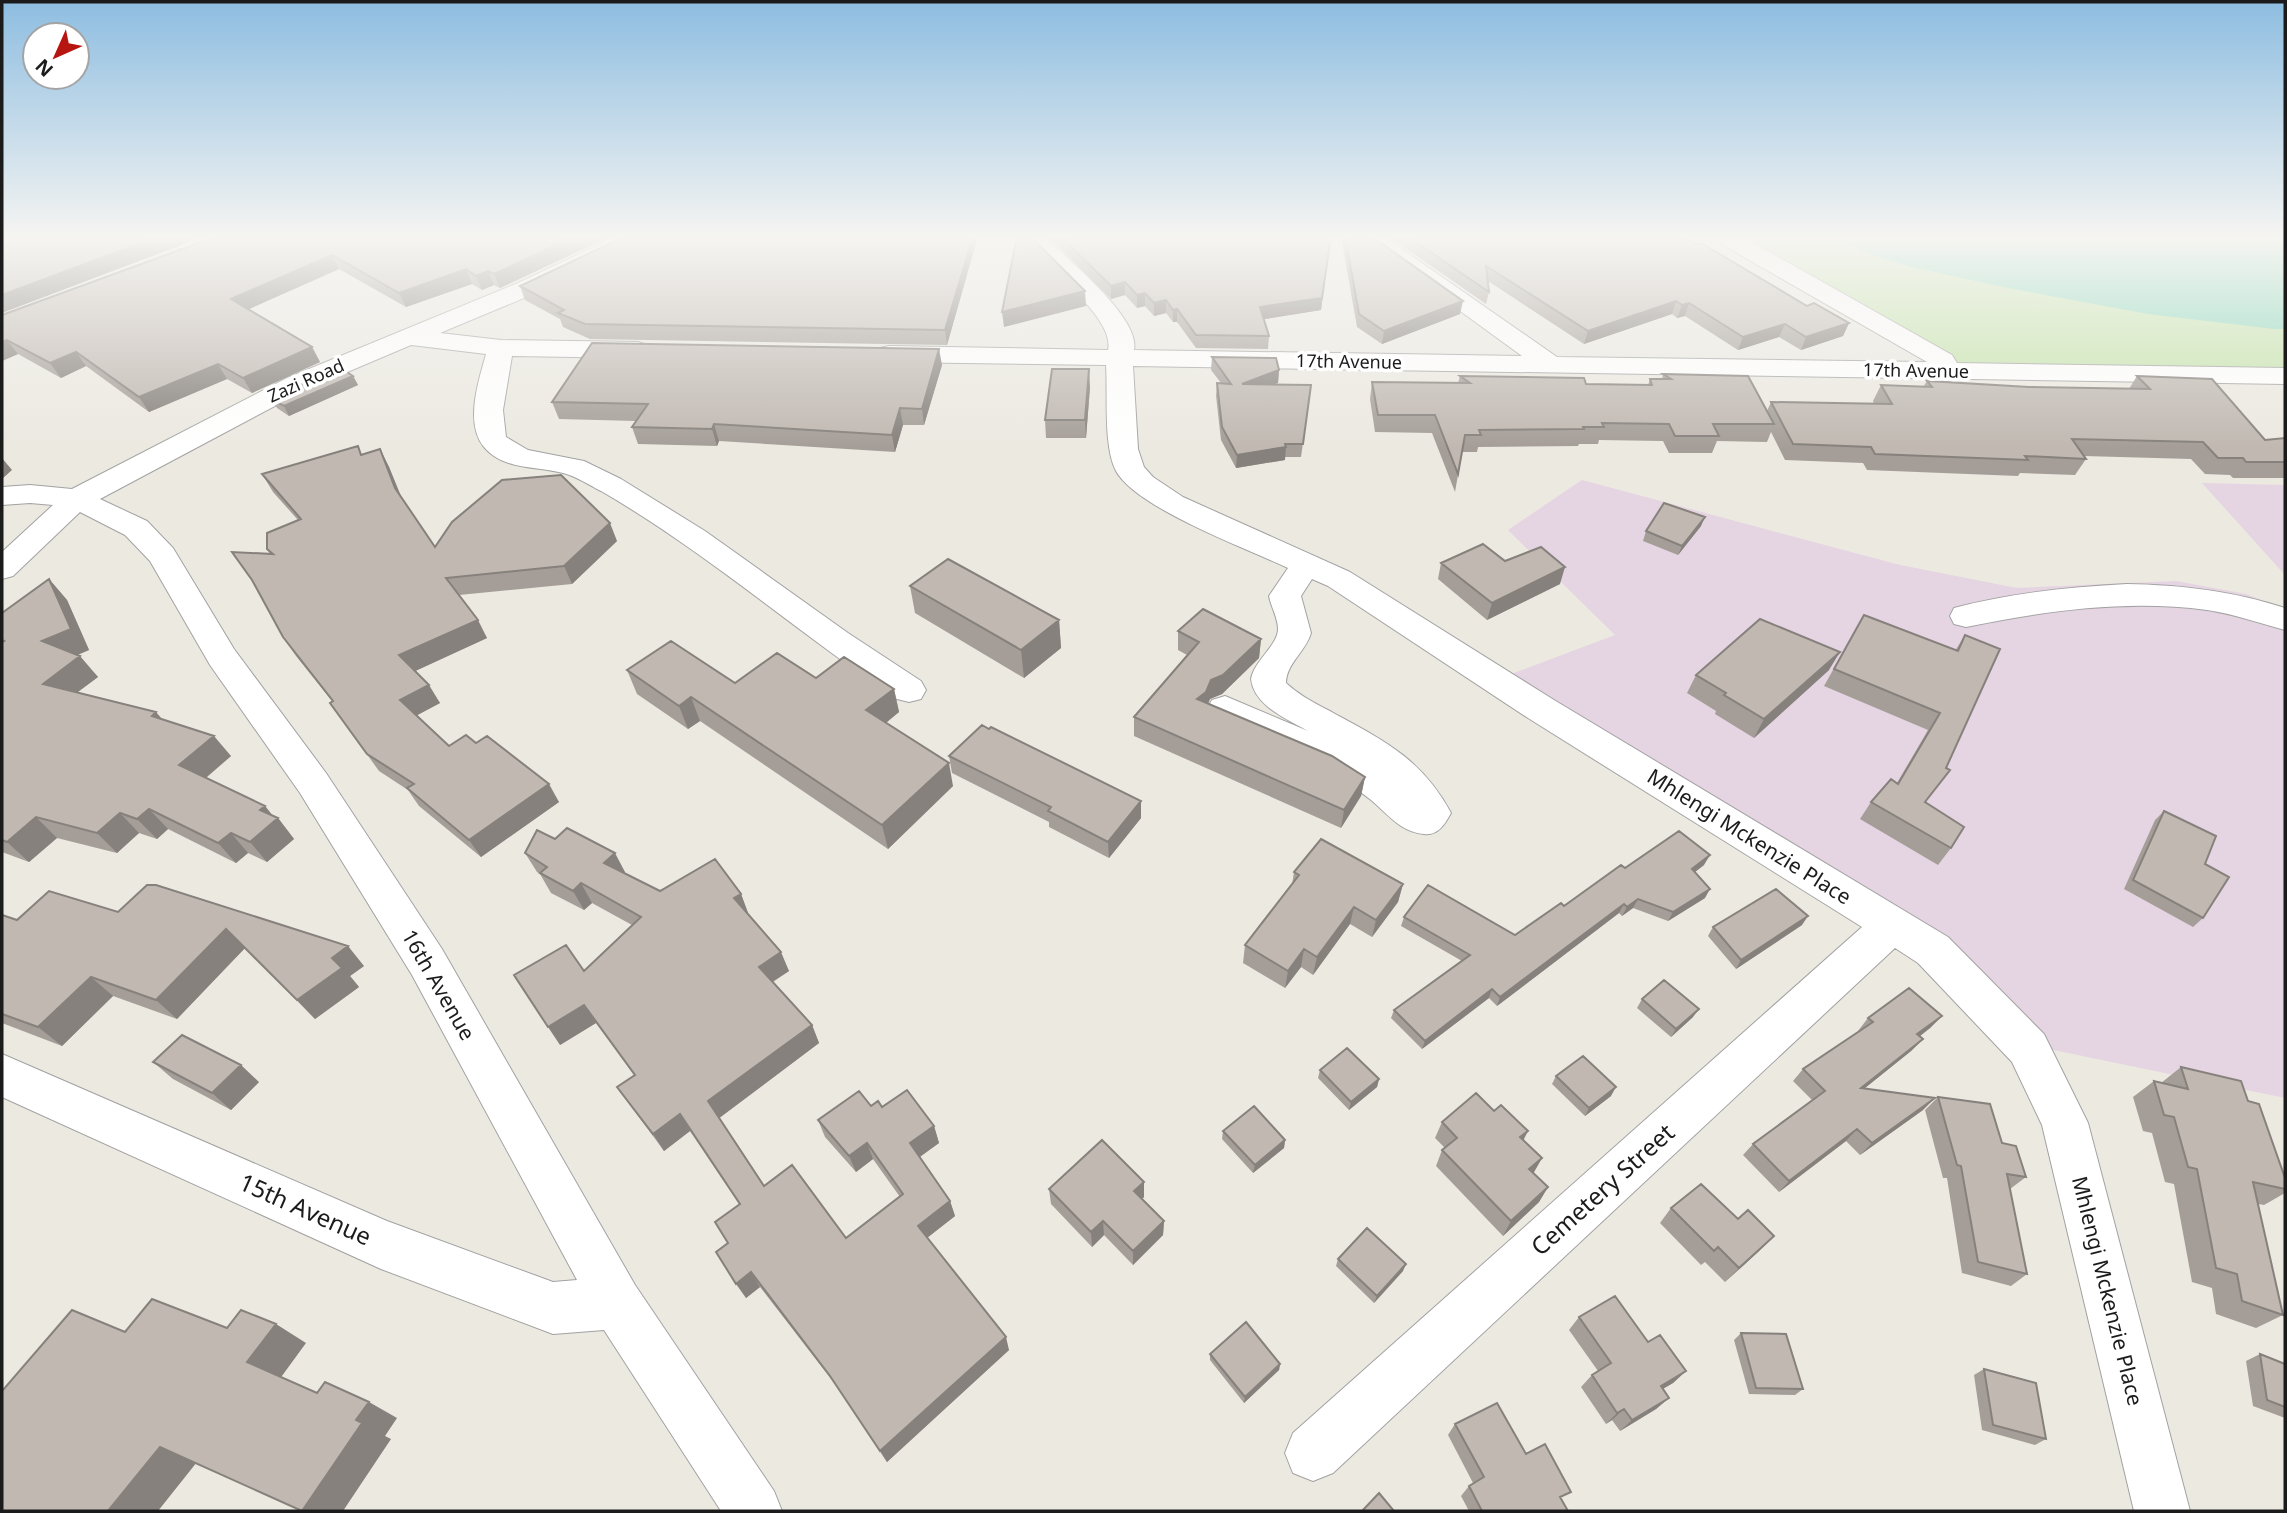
<svg xmlns="http://www.w3.org/2000/svg" width="2287" height="1513" font-family="'Noto Sans',sans-serif">
<style>
.industrial{fill:#e5d4e1}
.grass{fill:#c4e3aa}
.pitch{fill:#85d6b9}
.lines{fill:none;stroke-linecap:round;stroke-linejoin:round}
.minor-casing{stroke:#a2a2a2;stroke-width:2}
.minor{fill:#fff;fill-rule:evenodd}
.wall{fill:#a59e98}
.shaded-wall{fill:#86817c}
.building{fill:#c0b8b1;stroke:#86817c;stroke-width:2}
.labels{text-anchor:middle;stroke-width:7;stroke-linejoin:round;paint-order:stroke}
.far-street-label{font-size:18px;fill:#1b1b1b;stroke:#fff}
.street-label{font-size:21px;fill:#1b1b1b;stroke:#fff}
.near-street-label{font-size:24px;fill:#1b1b1b;stroke:#fff}
</style>
<rect width="100%" height="100%" fill="#ece9e1"/>
<path class="industrial" d="M1582 480 1900 565 2017 588 2176 581 2246 594 2285 609V1098L2030 1045 1970 982 1498 679 1615 635 1508 530Z
M2202 483 2285 485V575Z"/>
<path class="grass" d="M1726 236H2285V375L1951 370Z"/>
<path class="pitch" d="M2282 236 2285 237V329H2274L2148 314 2008 288 1911 267 1859 251 1849 245 1845 236Z"/>
<g class="lines">
<g class="minor-casing">
<path id="minor" d="M145 236H189L211 241 215 246 211 251 203 253 148 241Z
M617 236H646L643 241 536 293 440 333 501 340 638 342 647 345 651 350 647 355 638 358 512 356 503 410 506 437 528 450 584 461 621 479 705 531 848 633 921 681 926 690 921 699 909 702 897 699C797 632 705 551 601 491 589 485 576 476 563 473 536 466 503 470 484 447 464 423 479 380 486 354L411 345 305 390 100 499 147 521 173 548 234 649 326 773 442 949 635 1285 774 1491 782 1511H721L604 1330 553 1334 381 1269 2 1097V1054L387 1221 553 1282 577 1280 412 975 300 793 210 665 150 561 125 535 80 512 13 576 2 579V552L53 505 30 503 2 505V487L30 485 72 489 287 378 518 283Z
M1020 236H1044C1067 259 1141 318 1134 350L1522 356 1357 236H1383L1557 357 1927 362 1716 241 1713 236H1741L1952 355 1957 363 2285 368V384L1133 366 1138 449 1144 467 1153 477 1183 497 1350 572 1554 700 1948 937 2044 1034 2088 1123 2190 1511H2134L2042 1125 2012 1062 1918 963 1895 948 1333 1473 1313 1481 1293 1473 1285 1453 1293 1433 1862 927 1528 718 1328 586 1312 579 1301 596 1311 633C1306 651 1286 664 1286 683 1301 697 1319 705 1337 715 1387 742 1423 761 1451 813 1445 824 1438 836 1424 834 1400 832 1388 814 1371 800 1325 763 1265 742 1212 718L1207 709 1212 700 1225 696 1308 731C1287 719 1254 706 1251 679 1254 661 1278 645 1278 629 1278 618 1271 607 1269 596L1288 568C1248 549 1136 508 1116 471 1103 446 1108 395 1106 365L889 362 880 360 876 354 880 348 889 346 1108 350C1116 316 1039 264 1020 236Z
M2127 584C2182 585 2233 591 2285 608V630C2259 623 2234 614 2207 610 2126 599 2045 611 1966 627L1954 624 1950 616 1954 608C2010 593 2069 587 2127 584Z"/>
</g>
<use href="#minor" class="minor"/>
</g>
<path class="wall" d="M218 236H611L500 288 494 285 482 290 472 284 406 307 339 269 249 309 312 347 320 362 252 393 227 379 149 412 86 366 61 378 18 354 2 361V315Z
M978 236 947 345 590 339 563 327 560 319 525 300 520 286Z
M1048 236H1331L1321 310 1264 319 1269 336 1268 349 1196 348 1177 322H1173L1166 313 1154 316 1145 306 1137 308 1125 295 1111 299Z
M1341 236H1371L1460 314 1382 344 1357 327Z
M1388 236H1682L1807 306 1849 323 1843 336 1801 350 1779 337 1738 350 1685 316 1677 318 1672 314 1584 344 1488 281 1489 292 1486 304Z
M1212 357 1279 370 1278 383 1274 384 1311 385 1301 457H1285V460L1236 468 1221 440 1216 396 1217 383H1221L1211 370Z
M942 365 924 425H903L895 452 719 441 717 446 638 444 632 427 636 421 559 419 552 402Z
M1663 374 1767 411 1771 402 1874 404 1873 401 1881 385 1923 387 1927 381 2029 387 2129 389 2137 376 2265 440 2285 438V478H2233L2230 475 2205 474 2191 459 2084 456 2086 459 2075 475 2020 473 2018 476 1867 470 1863 463 1785 460 1771 432 1767 442 1717 441 1712 453H1669L1663 441 1599 440 1598 444H1579L1578 446 1478 447 1477 452H1462L1455 492 1432 433 1375 432 1370 399 1372 382 1458 383 1460 376 1586 384 1648 385 1650 379H1662Z
M353 376 358 385 289 416 277 408 271 399Z
M1090 387 1086 438H1046L1045 420Z
M380 449 389 467 401 497 435 547 617 541 572 584 459 595 487 638 415 671 440 703 417 715 449 746 476 743 559 802 481 857 419 806 408 790 379 771 330 703 332 701 296 656 283 637 254 584 232 552 270 554 267 549 298 520 273 492 262 474 362 455Z
M1701 526 1678 555 1643 541 1646 531Z
M1505 561 1560 584 1487 620 1438 579 1441 563Z
M49 579 67 600 89 650 77 655 98 677 77 692 162 719 231 756 206 778 265 806 273 816 278 818 294 839 267 862 248 853 236 863 168 829 157 839 139 833 117 853 57 838 29 862 2 852V613Z
M910 586 1059 620 1061 648 1024 678 915 613Z
M1864 615 1955 651 1965 635 1926 802 1951 848 1938 865 1860 819 1871 802 1897 783 1928 730 1824 686Z
M1178 631 1261 639 1259 658 1222 694 1210 699 1208 704 1365 777 1361 796 1341 828 1134 736V717L1187 655 1178 650Z
M627 670 735 683 816 678 894 689 899 712 886 723 953 786 888 849 700 721 688 729 637 694Z
M1829 670 1754 738 1715 714 1716 711 1687 693 1696 675Z
M989 729 1141 801V818L1109 858 1049 827V822L952 773 949 756Z
M2164 811 2205 864 2203 918 2193 927 2124 889 2155 820Z
M555 839 625 872 624 873 660 891 741 894 748 913V914L789 971 773 982 812 1025 819 1043 719 1118 764 1186 846 1238 900 1197 873 1159 856 1172 825 1137 818 1120 871 1106 882 1107 934 1126 939 1143 920 1157 950 1201 955 1216 927 1238 1009 1350 887 1462 838 1388 760 1287 746 1298 728 1243 739 1204 690 1131 664 1151 617 1087 634 1075 596 1023 560 1045 584 971 632 925 592 903 584 910 551 893 540 874 537 872 525 853Z
M1704 865 1695 872 1705 898 1668 921 1633 908 1622 916 1619 913 1497 1006 1489 998 1422 1049 1391 1018 1394 1010 1462 961 1401 926 1404 917 1515 935 1625 868Z
M1294 872 1403 884 1398 902 1372 937 1350 924 1313 975 1301 967 1285 988 1243 963 1245 945 1292 885Z
M118 912 364 966 350 976 359 987 315 1019 245 948 177 1019 113 996 62 1046 2 1023V915L17 920Z
M1802 925 1736 969 1708 936 1713 927Z
M1642 999 1693 1017 1671 1037 1637 1008Z
M1942 1016 1930 1028 1920 1036 1923 1039 1911 1051 1865 1088 1923 1110 1860 1155 1846 1141 1779 1192 1743 1155 1753 1144 1812 1100 1793 1081 1803 1069 1858 1032V1031L1868 1018Z
M153 1062 259 1082 231 1110 173 1079Z
M2181 1067 2248 1101 2285 1178V1193L2264 1205 2258 1204 2283 1315 2256 1328 2216 1314 2212 1288 2192 1282 2174 1184 2165 1182 2152 1133 2143 1131 2133 1097 2154 1081 2161 1083Z
M1320 1070 1379 1079 1377 1087 1349 1110 1318 1078Z
M1556 1076 1611 1096 1585 1116 1552 1084Z
M1938 1097 2002 1143 2026 1177 2010 1189 2027 1274 2011 1286 1962 1273 1947 1178H1943L1925 1110Z
M1442 1122 1523 1140 1542 1158 1533 1173 1548 1187 1539 1202 1503 1236 1436 1166 1442 1150 1445 1148 1435 1138Z
M1223 1131 1285 1140 1284 1148 1253 1173 1222 1139Z
M1049 1189 1144 1197 1142 1199 1164 1221 1163 1235 1133 1265 1104 1235 1092 1247 1051 1204Z
M1671 1208 1760 1250 1725 1282 1705 1262 1701 1265 1660 1223Z
M1338 1259 1403 1271 1374 1303 1336 1266Z
M1579 1317 1648 1342 1686 1371 1673 1383 1663 1389 1669 1398 1656 1409 1620 1431 1612 1420 1606 1424 1581 1387 1592 1375 1598 1371 1569 1330Z
M1741 1333 1803 1389 1795 1395 1749 1394 1734 1340Z
M1210 1354 1280 1364 1279 1370 1244 1403 1210 1360Z
M2260 1354 2285 1364V1418L2253 1406 2246 1361Z
M1984 1369 2046 1439 2035 1445 1982 1430 1974 1375Z
M1455 1424 1526 1454 1562 1500 1568 1511H1469L1461 1496 1469 1486 1473 1483 1448 1435Z"/>
<path class="shaded-wall" d="M160 236H205L2 313V295Z
M576 236H611L500 288 494 274Z
M973 236H978L947 345 945 330Z
M1331 236 1321 310 1259 320 1260 307Z
M332 255 339 269 240 313 231 299Z
M466 269 472 284 406 307 399 293Z
M488 271 494 285 482 290 476 276Z
M1125 282V295L1111 299V286Z
M1085 291 1086 306 1004 327 1002 312Z
M1145 293V306L1137 308V295Z
M1166 300V313L1154 316V303Z
M1463 301 1460 314 1382 344 1384 331Z
M1676 301 1672 314 1584 344 1588 331Z
M1689 303 1685 316 1677 318 1682 305Z
M1177 309V322H1173V310Z
M1849 323 1843 336 1801 350 1806 337Z
M1785 324 1779 337 1738 350 1743 337Z
M7 340 18 354 2 361V342Z
M312 347 320 362 252 393 243 378Z
M939 349 942 365 924 425 922 409Z
M76 352 86 366 61 378 50 363Z
M218 364 227 379 149 412 139 397Z
M1089 369 1090 387 1086 438 1085 420Z
M1279 370 1278 383 1241 397 1242 384Z
M353 376 358 385 289 416 284 406Z
M900 408 903 425 895 452 892 435Z
M714 424 719 441 717 446 712 429Z
M1286 447 1285 460 1236 468 1237 455Z
M380 449 389 467 405 506 395 488Z
M2 458 12 470 2 479Z
M1705 517 1701 526 1678 555 1682 546Z
M610 523 617 541 572 584 564 566Z
M1565 567 1560 584 1487 620 1492 603Z
M49 579 67 600 89 650 61 662 42 641Z
M478 620 487 638 411 673 399 655Z
M1059 620 1061 648 1024 678 1021 650Z
M1261 639 1259 658 1222 694 1210 699 1205 710 1197 699 1211 680Z
M1840 652 1829 670 1754 738 1764 719Z
M80 656 98 677 62 704 43 684Z
M429 685 440 703 412 718 400 700Z
M894 689 899 712 872 734 866 710Z
M691 697 700 721 688 729 679 706Z
M156 712 174 733 152 716Z
M214 736 231 756 197 785 179 765Z
M949 763 953 786 888 849 882 825Z
M1365 777 1361 796 1341 828 1344 810Z
M549 784 559 802 481 857 469 840Z
M1141 801V818L1109 858 1108 842Z
M265 806 276 820 278 818 294 839 267 862 250 842 260 810Z
M149 809 168 829 157 839 137 819Z
M120 813 139 833 117 853 97 833Z
M36 817 57 838 29 862 7 842Z
M231 833 248 853 236 863 218 843Z
M615 853 625 872 615 883 604 863Z
M1710 855 1704 865 1687 878 1692 869Z
M581 883 592 903 584 910 573 891Z
M1403 884 1398 902 1372 937 1376 920Z
M1710 889 1705 898 1668 921 1673 912Z
M741 894 748 913 742 917 734 898Z
M1638 899 1633 908 1622 916 1627 907Z
M1624 904 1619 913 1497 1006 1500 997Z
M1354 907 1350 924 1313 975 1317 957Z
M1808 916 1802 925 1736 969 1741 960Z
M226 929 245 948 177 1019 156 1000Z
M348 946 364 966 350 976 359 987 315 1019 297 1000 332 958Z
M1304 949 1301 967 1285 988 1288 971Z
M781 952 789 971 767 985 759 967Z
M91 977 113 996 62 1046 38 1027Z
M1492 989 1489 998 1422 1049 1425 1041Z
M584 1005 596 1023 560 1045 548 1027Z
M1699 1009 1693 1017 1671 1037 1676 1029Z
M1942 1016 1930 1028 1906 1047 1917 1034Z
M812 1025 819 1043 718 1119 708 1101Z
M1923 1039 1911 1051 1850 1100 1861 1088Z
M241 1065 259 1082 231 1110 212 1093Z
M1379 1079 1377 1087 1349 1110 1351 1102Z
M1616 1087 1611 1096 1585 1116 1589 1108Z
M1935 1098 1923 1110 1860 1155 1872 1143Z
M680 1114 690 1131 664 1151 653 1134Z
M934 1126 939 1143 915 1160 910 1143Z
M1857 1129 1846 1141 1779 1192 1789 1181Z
M1528 1131 1520 1147V1137Z
M1285 1140 1284 1148 1253 1173 1255 1165Z
M867 1143 873 1159 856 1172 849 1156Z
M1542 1158 1533 1174 1529 1169Z
M1144 1182V1197L1134 1206V1191Z
M1548 1187 1539 1202 1503 1236 1511 1221Z
M950 1201 955 1216 923 1241 918 1226Z
M1103 1221 1104 1235 1092 1247 1091 1232Z
M1164 1221 1163 1235 1133 1265V1251Z
M1774 1236 1760 1250 1725 1282 1739 1268Z
M1406 1264 1403 1271 1374 1303 1377 1296Z
M751 1272 760 1287 746 1298 736 1284Z
M276 1324 306 1343 279 1380 247 1362Z
M1006 1337 1009 1350 887 1462 880 1451Z
M1280 1364 1279 1370 1244 1403 1245 1397Z
M1686 1371 1673 1383 1648 1397 1661 1386Z
M1669 1398 1656 1409 1620 1431 1632 1420Z
M369 1402 397 1418 385 1436 391 1439 343 1511H302L356 1420Z
M1624 1409 1612 1420 1606 1424 1617 1413Z
M160 1447 197 1462 158 1511H108Z"/>
<path class="building" d="M2 236H160L2 295Z
M218 236H576L494 274 488 271 476 276 466 269 399 293 332 255 231 299 312 347 243 378 218 364 139 397 76 352 50 363 7 340 2 342V315Z
M626 236H973L945 330 585 324 558 313 564 310 520 286Z
M1017 236H1030L1085 291 1002 312Z
M1060 236H1331L1322 298 1260 307 1269 336 1196 335 1177 309 1173 310 1166 300 1154 303 1145 293 1137 295 1125 282 1111 286Z
M1345 236H1371L1463 301 1384 331 1359 314Z
M1407 236H1682L1696 244 1701 243 1807 306 1814 303 1849 323 1806 337 1785 324 1743 337 1689 303 1682 305 1676 301 1588 331 1486 266 1489 292Z
M592 343 939 349 922 409 900 408 892 435 714 424 712 429 632 427 648 404 552 402Z
M1212 357 1276 358 1279 370 1242 384 1311 385 1303 444H1285L1286 447 1237 455 1222 427 1217 383 1231 384Z
M339 367 353 376 284 406 271 399Z
M1052 369H1089L1085 420H1045Z
M1663 374 1748 376 1774 424H1713L1719 436H1675L1669 424 1602 423 1604 427H1583L1584 429 1479 430 1481 435H1465L1458 474 1435 415H1378L1372 382 1470 383 1460 376 1584 378 1586 384 1652 385 1650 379H1671Z
M2137 376 2212 379 2265 440 2285 438V462H2246L2243 458H2218L2203 442 2072 439 2086 459 2025 456 2028 460 1875 454 1871 447 1793 444 1771 402 1892 404 1881 385 1932 387 1927 381 2029 387 2150 389Z
M358 446 361 455 380 449 395 488 435 547 452 522 502 480 561 475 610 523 564 566 446 578 478 620 399 655 429 685 400 700 449 746 466 735 476 743 487 736 549 784 469 840 407 788 414 784 367 754 330 703 333 701 283 637 252 580 232 552 273 554 267 549V533L301 519 262 474Z
M1664 503 1705 517 1682 546 1646 531Z
M1483 544 1505 561 1541 547 1565 567 1492 603 1441 563Z
M948 559 1059 620 1021 650 910 586Z
M49 579 71 629 42 641 80 656 43 684 156 712 152 716 214 736 179 765 265 806 260 810 278 818 250 842 231 833 218 843 149 809 137 819 120 813 97 833 36 817 7 842 2 840V642L4 641 2 640V613Z
M1203 609 1261 639 1223 675 1211 680 1206 692 1197 699 1332 756 1365 777 1344 810 1134 717 1199 642 1178 631Z
M1864 615 1958 651 1965 635 2000 649 1946 768 1950 770 1925 802 1964 827 1951 848 1871 802 1891 779 1898 784 1940 713 1834 669Z
M1760 619 1840 652 1764 719 1724 695 1726 693 1696 675Z
M671 641 735 683 777 653 816 678 844 657 894 689 866 710 949 763 882 825 691 697 679 706 627 670Z
M982 725 989 729 991 727 1141 801 1108 842 1048 811 1051 807 949 756Z
M2164 811 2216 836 2205 864 2229 877 2203 918 2133 880Z
M567 828 615 853 604 863 660 891 715 859 741 894 734 898 781 952 759 967 812 1025 708 1101 764 1186 792 1165 846 1238 903 1194 867 1143 849 1156 818 1120 859 1091 871 1106 878 1101 882 1107 907 1090 934 1126 910 1143 950 1201 918 1226 1006 1337 880 1451 830 1376 751 1272 736 1284 716 1252 728 1243 715 1222 740 1204 680 1114 653 1134 617 1087 635 1075 584 1005 548 1027 514 975 566 945 584 971 641 917 581 883 573 891 540 873 547 867 525 853 537 830 555 839Z
M1679 831 1710 855 1692 869 1710 889 1673 912 1638 899 1627 907 1624 904 1500 997 1492 989 1425 1041 1394 1010 1470 955 1404 917 1428 885 1515 935 1561 903 1564 906 1621 865 1625 868Z
M1321 839 1403 884 1376 920 1354 907 1317 957 1304 949 1288 971 1245 945 1299 875 1294 872Z
M147 885H156L348 946 332 958 342 968 297 1000 226 929 156 1000 91 977 38 1027 2 1014V915L17 920 49 891 118 912Z
M1776 889 1808 916 1741 960 1713 927Z
M1664 980 1699 1009 1676 1029 1642 999Z
M1909 988 1942 1016 1917 1034 1923 1039 1861 1088 1935 1098 1872 1143 1857 1129 1789 1181 1753 1144 1825 1091 1803 1069 1873 1022 1868 1018Z
M182 1035 241 1065 212 1093 153 1062Z
M1347 1048 1379 1079 1351 1102 1320 1070Z
M1583 1056 1616 1087 1589 1108 1556 1076Z
M2181 1067 2241 1081 2248 1101 2259 1104 2285 1178V1189L2253 1182 2283 1315 2242 1301 2237 1274 2216 1268 2197 1169 2188 1167 2174 1117 2164 1115 2154 1081 2188 1089Z
M1476 1093 1494 1111 1501 1105 1528 1131 1520 1137 1542 1158 1529 1169 1548 1187 1511 1221 1442 1150 1457 1138 1442 1122Z
M1938 1097 1990 1104 2002 1143 2016 1146 2026 1177 2007 1174 2027 1274 1978 1262 1961 1166 1957 1165Z
M1254 1106 1285 1140 1255 1165 1223 1131Z
M1102 1140 1144 1182 1134 1191 1164 1221 1133 1251 1103 1221 1091 1232 1049 1189Z
M1701 1184 1738 1219 1748 1210 1774 1236 1739 1268 1718 1247 1714 1251 1671 1208Z
M1367 1228 1406 1264 1377 1296 1338 1259Z
M1615 1296 1648 1342 1660 1335 1686 1371 1661 1386 1669 1398 1632 1420 1624 1409 1617 1413 1592 1375 1611 1363 1579 1317Z
M152 1299 227 1328 241 1310 276 1324 247 1362 317 1393 325 1382 369 1402 356 1420 362 1423 302 1511 160 1447 108 1511H2V1391L72 1310 125 1332Z
M1246 1322 1280 1364 1245 1397 1210 1354Z
M1741 1333 1786 1334 1803 1389 1756 1388Z
M2260 1354 2285 1364V1407L2267 1400Z
M1984 1369 2036 1383 2046 1439 1993 1425Z
M1497 1403 1526 1454 1545 1444 1571 1492 1560 1497 1568 1511H1482L1469 1486 1484 1477 1455 1424Z
M1379 1493 1394 1511H1362Z"/>
<linearGradient id="sky" x2="0" y2="1"><stop stop-color="#8dbde1"/><stop offset="0.53" stop-color="#f6f5f2"/><stop offset="1" stop-color="#f6f5f2" stop-opacity="0"/></linearGradient>
<rect width="2287" height="448" fill="url(#sky)"/>
<g class="labels">
<g class="far-street-label">
<text transform="translate(1349 362) rotate(1)" y="6">17th Avenue</text>
<text transform="translate(1916 371) rotate(1)" y="6">17th Avenue</text>
<text transform="translate(306 381) rotate(-24)" y="6">Zazi Road</text>
</g>
<g class="street-label">
<text transform="translate(1749 837) rotate(32)" y="7">Mhlengi Mckenzie Place</text>
<text transform="translate(438 985) rotate(60)" y="7">16th Avenue</text>
<text transform="translate(2107 1291) rotate(76)" y="7">Mhlengi Mckenzie Place</text>
</g>
<g class="near-street-label">
<text transform="translate(1603 1190) rotate(-42)" y="8">Cemetery Street</text>
<text transform="translate(305 1210) rotate(24)" y="8">15th Avenue</text>
</g>
</g>
<rect width="2287" height="1513" fill="none" stroke="#1b1b1b" stroke-width="7"/>
<g transform="translate(56 56) rotate(225)"><circle r="33" fill="#ffffff" stroke="#a4a4a4" stroke-width="2"/>
<path d="M0-5L12 26L0 18L-12 26Z" fill="#b7150f"/>
<text y="-10" font-size="19" font-weight="bold" text-anchor="middle" fill="#1b1b1b">N</text>
</g>
</svg>
